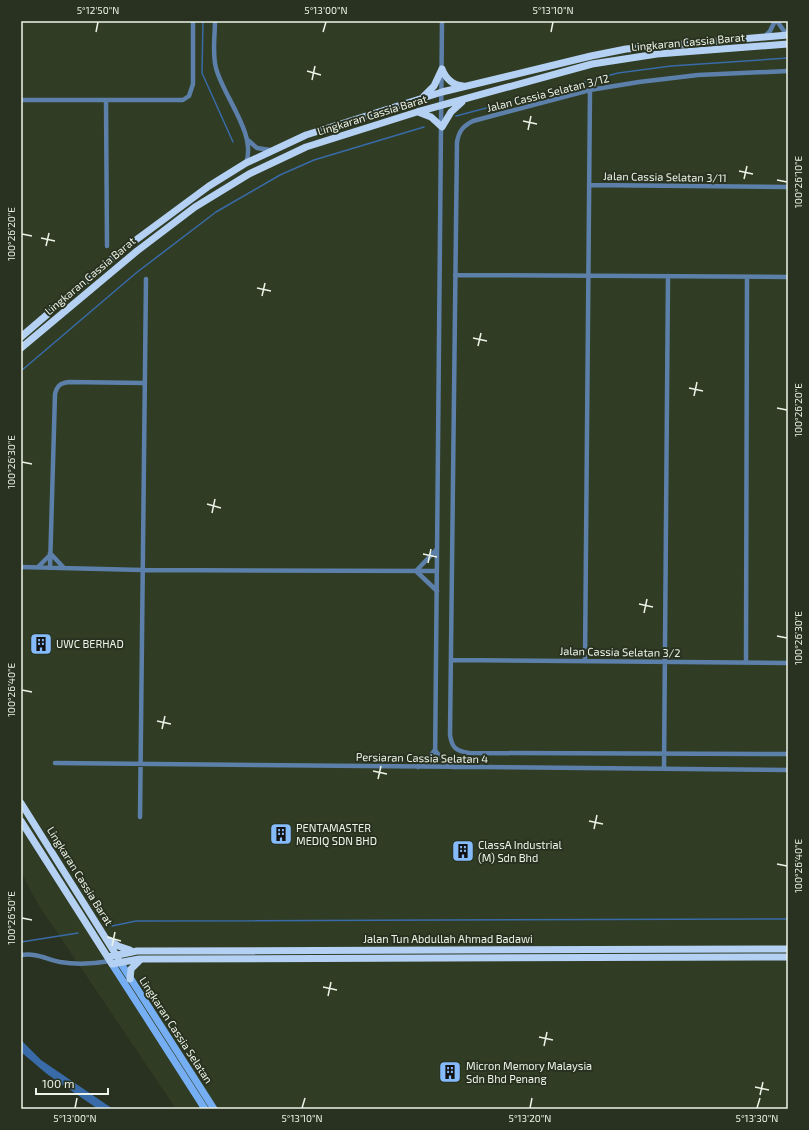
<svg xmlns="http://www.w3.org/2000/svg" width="809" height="1130" font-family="'Exo 2',sans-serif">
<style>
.built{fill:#303c24}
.water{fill:#386ba8}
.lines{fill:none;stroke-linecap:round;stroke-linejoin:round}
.stream{stroke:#386ba8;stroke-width:1.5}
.street{stroke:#5d80ab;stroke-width:4.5}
.secondary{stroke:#76aef3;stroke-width:7}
.primary{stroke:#b4d1f4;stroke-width:7}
.ticks{fill:none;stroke:#edf3e8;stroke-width:1.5}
.labels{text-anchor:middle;stroke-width:4;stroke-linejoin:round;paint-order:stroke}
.street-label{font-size:11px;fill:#edf3e8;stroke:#293220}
.poi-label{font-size:11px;fill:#edf3e8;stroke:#293220;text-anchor:start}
.neatline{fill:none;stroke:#edf3e8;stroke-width:1.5}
.ticks-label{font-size:10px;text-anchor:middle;fill:#edf3e8}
</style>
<rect width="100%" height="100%" fill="#293220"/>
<path class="built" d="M21 21H788V1109H176L38 904 21 872Z"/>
<path class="water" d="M21 1040 41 1060 113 1109H98L47 1074 21 1052Z"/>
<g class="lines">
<path class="stream" d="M203 21 202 73 233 142
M456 116 618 73 671 66 788 58
M21 371 136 273 216 212 280 175 314 160 424 127
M112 926 136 921 788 919
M21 942 78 933"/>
<path class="street" d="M215 21C215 36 212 53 216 68 223 96 257 134 246 163
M777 21 784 31 788 33
M764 37 770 31 775 21
M788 71 698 75 639 82 590 90 473 121C463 126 459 131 457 142L450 735C452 748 456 751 469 753L788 754
M21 100H183L189 96 193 84V21
M106 100 107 246
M249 141 257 148 270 150
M589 185 788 187
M455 275 788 277
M50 553 64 568
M21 567 142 570 437 571
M38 567 50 555
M50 568 55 394C57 386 60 383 69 382L144 383
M437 591 416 571 437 549
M451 660 788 663
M585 661 590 90
M746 663 747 277
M55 763 788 770
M418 767 428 759 435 750 441 758 453 767
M435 767 442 21
M664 769 668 276
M140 817 146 279
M21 955C38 953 45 959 60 962 78 965 93 964 110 961"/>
<path class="secondary" d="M120 962 214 1109
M112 964 205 1109"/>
<path class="primary" d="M442 69C446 79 452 85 463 86
M424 96 434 86 442 69
M418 112 431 117 442 127 451 112 462 102
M21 337 121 251 209 186 246 163 306 135 442 92 591 56 626 49 788 35
M21 348 137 251 195 207 249 174 306 147 417 112 592 64 657 54 788 44
M21 803 118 958
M21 821 112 964 139 959 788 957
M109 940 118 946 130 950
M108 957 137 951 788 949
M130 979 131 969 140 960"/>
</g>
<path class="ticks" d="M96 32 98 22M323 32 326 22M551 32 553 22M307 71 321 75M312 80 315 66M523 121 537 124M528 130 531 116M739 171 753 174M744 179 747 166M777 180 787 182M22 234 32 236M41 238 55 241M46 246 49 233M257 288 271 291M262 296 265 283M473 338 487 341M478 346 481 333M689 388 703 391M694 396 697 382M777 408 787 410M22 462 32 464M207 504 221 508M212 513 215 499M423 554 437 557M428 563 431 549M639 604 653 607M644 613 647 599M777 636 787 638M22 690 32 692M157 721 171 724M162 729 165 716M373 771 387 774M378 779 381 766M589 821 603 824M594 829 597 815M777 864 787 866M22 918 32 920M107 937 121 941M112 946 115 932M323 987 337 990M328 996 331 982M539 1037 553 1040M544 1046 547 1032M755 1087 769 1090M760 1095 763 1082M75 1108 77 1098M302 1108 305 1098M530 1108 532 1098M757 1108 760 1098"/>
<defs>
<g id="building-square" transform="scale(1.15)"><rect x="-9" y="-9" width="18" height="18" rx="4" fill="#86bbfb" stroke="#293220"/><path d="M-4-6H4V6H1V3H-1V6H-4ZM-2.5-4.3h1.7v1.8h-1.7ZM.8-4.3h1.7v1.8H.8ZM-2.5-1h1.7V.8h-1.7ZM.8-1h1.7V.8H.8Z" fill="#111"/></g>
</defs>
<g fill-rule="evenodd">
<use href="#building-square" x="41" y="644"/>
<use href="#building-square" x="281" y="834"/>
<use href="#building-square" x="463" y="851"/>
<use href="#building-square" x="450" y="1072"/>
</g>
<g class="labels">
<g class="street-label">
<text transform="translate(688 42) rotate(-5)" y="4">Lingkaran Cassia Barat</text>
<text transform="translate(548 93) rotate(-14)" y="4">Jalan Cassia Selatan 3/12</text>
<text transform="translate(372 115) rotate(-17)" y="4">Lingkaran Cassia Barat</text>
<text transform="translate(665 177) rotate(1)" y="4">Jalan Cassia Selatan 3/11</text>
<text transform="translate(90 276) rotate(-40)" y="4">Lingkaran Cassia Barat</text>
<text transform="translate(620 652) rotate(1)" y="4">Jalan Cassia Selatan 3/2</text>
<text transform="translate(422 758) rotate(1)" y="4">Persiaran Cassia Selatan 4</text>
<text transform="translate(80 876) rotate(58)" y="4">Lingkaran Cassia Barat</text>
<text x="448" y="943">Jalan Tun Abdullah Ahmad Badawi</text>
<text transform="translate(176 1030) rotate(57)" y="4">Lingkaran Cassia Selatan</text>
</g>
<g class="poi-label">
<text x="56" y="648">UWC BERHAD</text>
<text x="296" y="832">PENTAMASTER<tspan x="296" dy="13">MEDIQ SDN BHD</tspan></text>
<text x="478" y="849">ClassA Industrial<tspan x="478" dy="13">(M) Sdn Bhd</tspan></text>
<text x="466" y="1070">Micron Memory Malaysia<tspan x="466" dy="13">Sdn Bhd Penang</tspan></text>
</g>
</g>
<rect width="809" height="1130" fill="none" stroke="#293220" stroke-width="44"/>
<path d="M36 1088v6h72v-6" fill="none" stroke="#edf3e8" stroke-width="2"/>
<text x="42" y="1088" font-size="12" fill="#edf3e8" stroke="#293220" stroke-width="3" paint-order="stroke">100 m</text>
<rect x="22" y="22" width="765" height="1086" class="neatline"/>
<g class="ticks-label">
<text x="98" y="14">5°12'50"N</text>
<text x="326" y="14">5°13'00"N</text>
<text x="553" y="14">5°13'10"N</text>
<text transform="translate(798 182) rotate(-90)" y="4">100°26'10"E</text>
<text transform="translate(11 234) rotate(-90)" y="4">100°26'20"E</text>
<text transform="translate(798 410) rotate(-90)" y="4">100°26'20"E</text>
<text transform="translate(11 462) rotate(-90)" y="4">100°26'30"E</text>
<text transform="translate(798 638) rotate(-90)" y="4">100°26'30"E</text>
<text transform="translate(11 690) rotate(-90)" y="4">100°26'40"E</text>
<text transform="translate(798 866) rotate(-90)" y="4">100°26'40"E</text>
<text transform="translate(11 918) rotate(-90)" y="4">100°26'50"E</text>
<text x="75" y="1122">5°13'00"N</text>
<text x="302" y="1122">5°13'10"N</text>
<text x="530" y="1122">5°13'20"N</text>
<text x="757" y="1122">5°13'30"N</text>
</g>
</svg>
